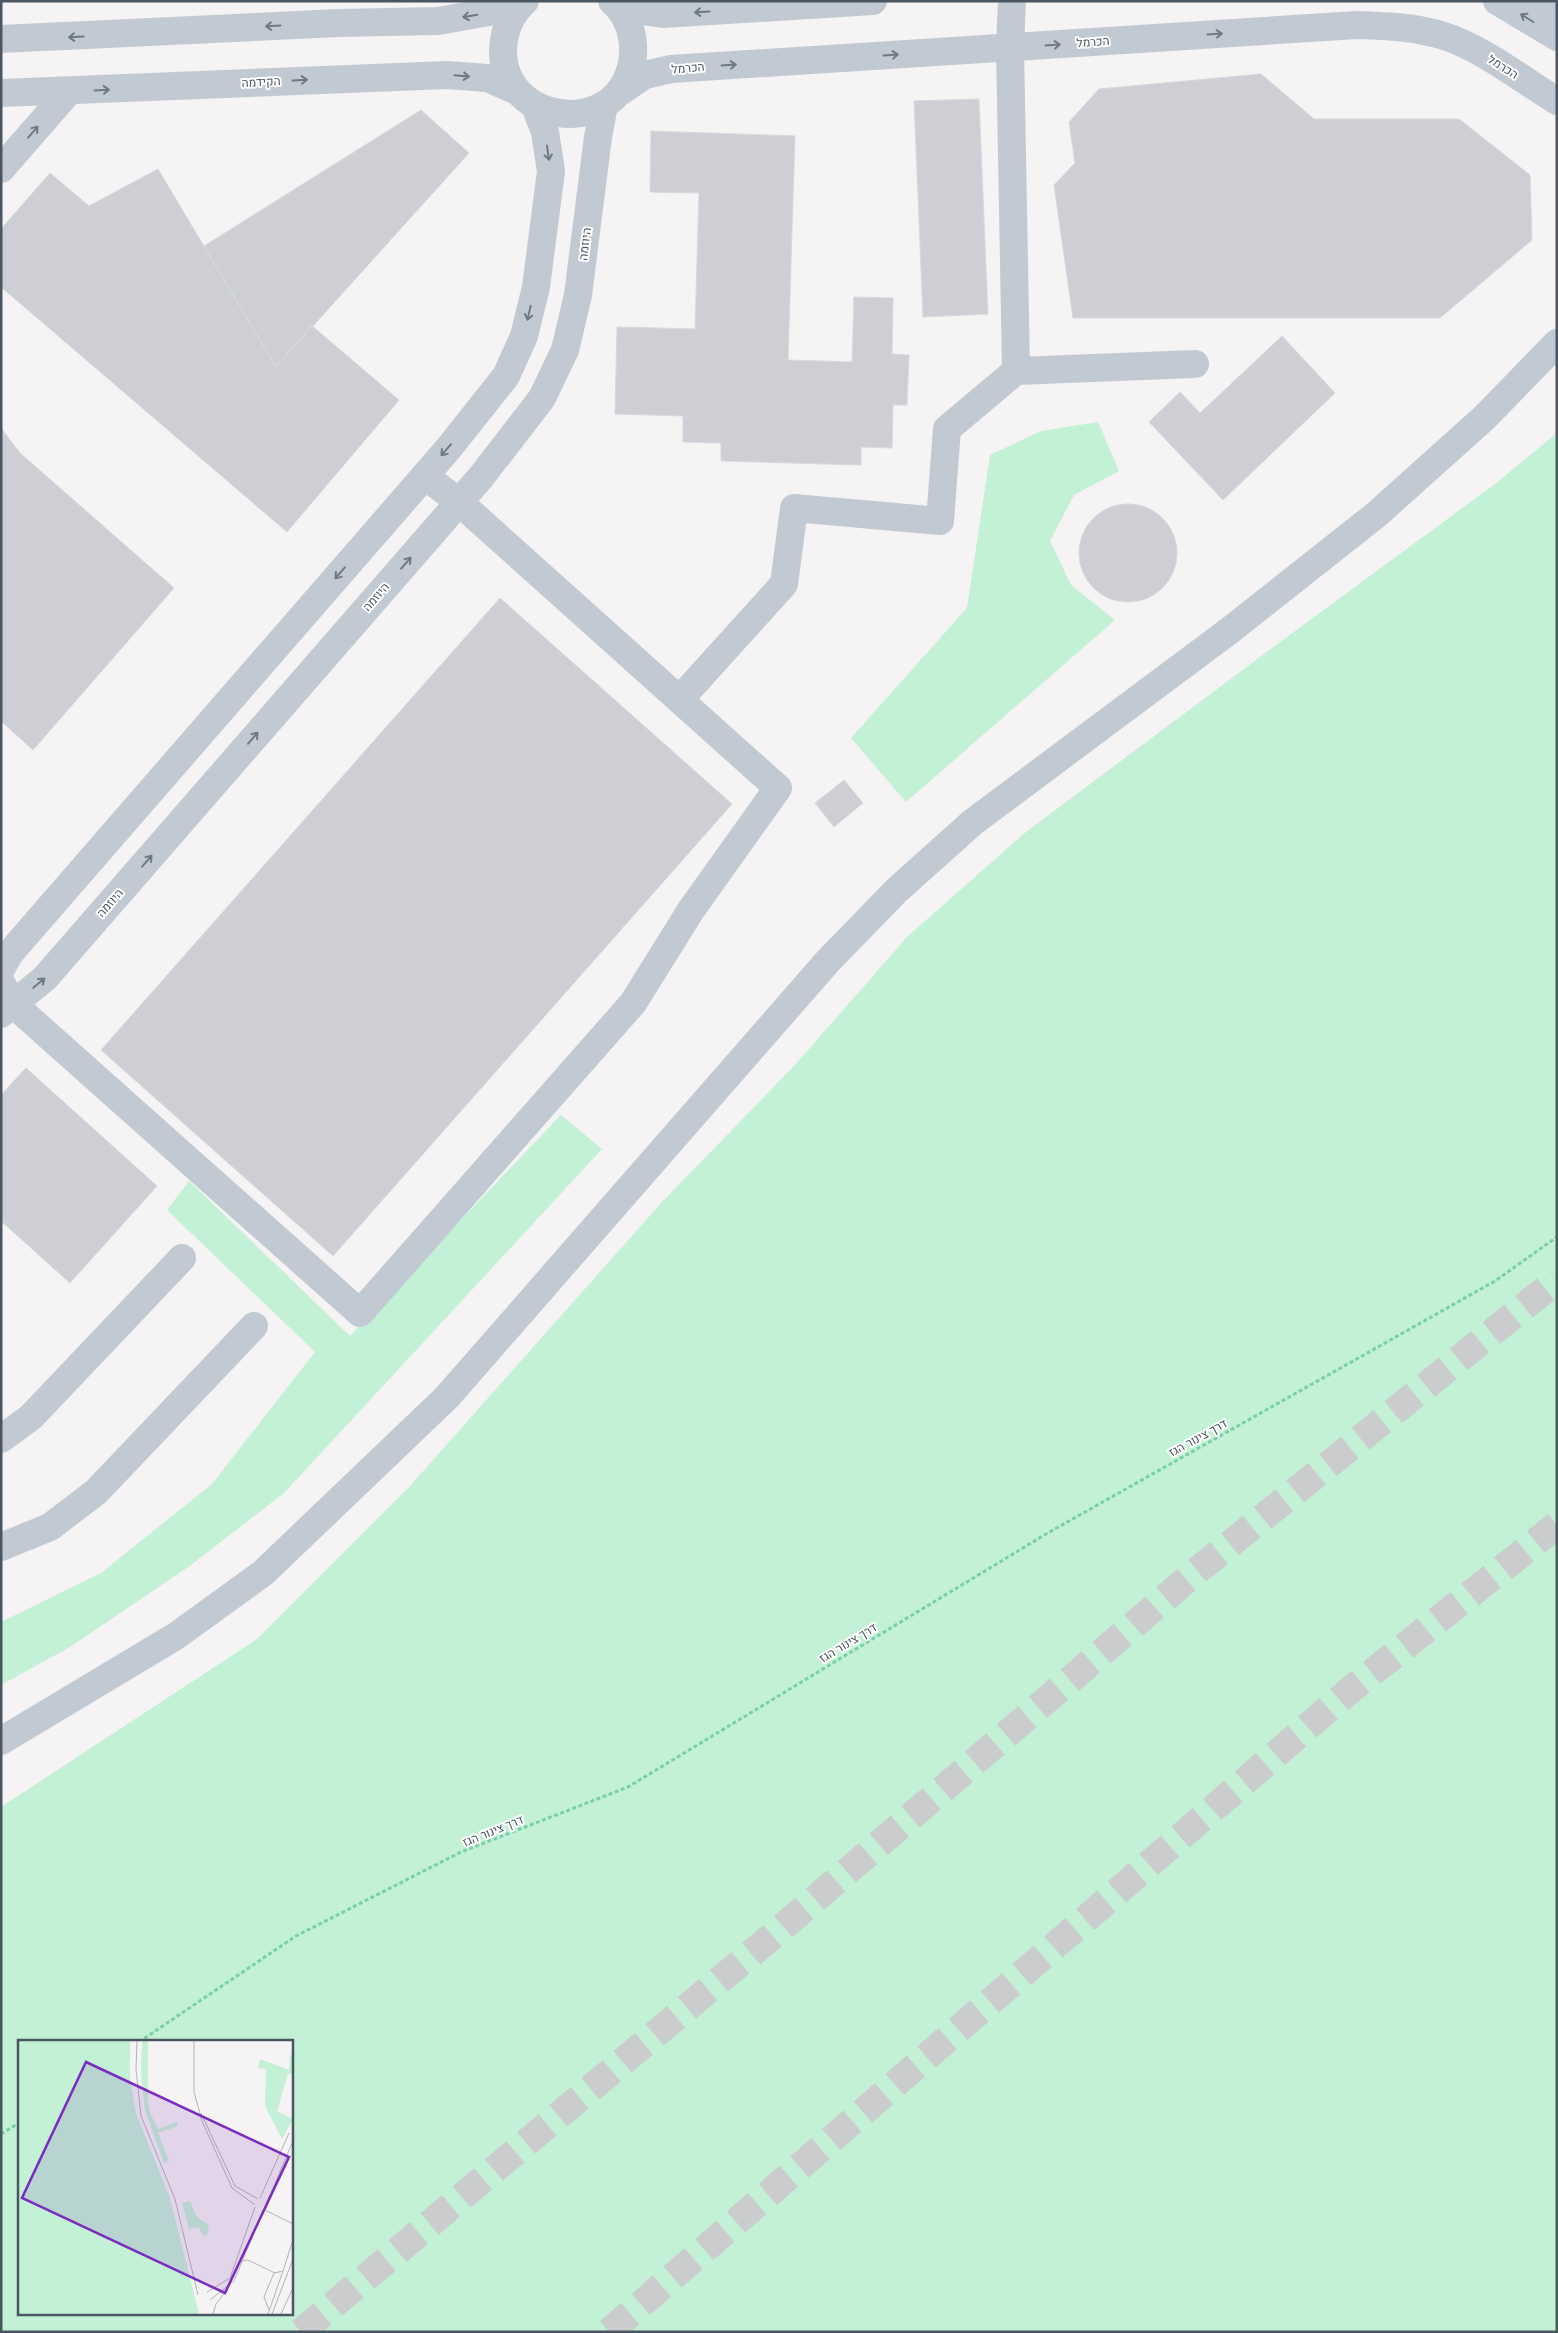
<svg xmlns="http://www.w3.org/2000/svg" width="1558" height="2333" font-family="'Noto Sans',Heebo,sans-serif">
<style>
.green{fill:#c3f1d5;fill-rule:evenodd}
.building{fill:#cdcfd5;stroke:#d7d9de}
.lines{fill:none;stroke-linecap:round;stroke-linejoin:round}
.highway-tunnel{stroke:#caccce;stroke-width:28;stroke-dasharray:28 14;stroke-linecap:butt}
.path{stroke:#7ad0a6;stroke-width:3;stroke-dasharray:4 2.5;stroke-linecap:butt}
.minor{stroke:#c1cad2;stroke-width:28}
.oneway{stroke:#6e7983}
.labels{text-anchor:middle;stroke-width:4;stroke-linejoin:round;paint-order:stroke}
.street-label{font-size:12px;fill:#4a5661;stroke:#fff}
.inset-road{fill:none;stroke:#b1b4b9;stroke-width:1}
.view{fill:#7b2cbf;fill-opacity:0.15;stroke:#7b2cbf;stroke-width:2.5}
.inset-edge{fill:none;stroke:#4a5661;stroke-width:2.5}
</style>
<rect width="100%" height="100%" fill="#f5f3f3"/>
<path class="green" d="M1098 422 1119 471 1074 495 1050 541 1071 585 1115 620 906 802 851 738 967 608 990 455 1041 431Z
M1557 433V2332H1V1807L257 1639 409 1487 663 1201 794 1066 908 936 1026 832 1276 645 1495 484ZM19 2042H291V2314H19Z
M561 1115 602 1149 284 1493 191 1565 70 1647 1 1685V1622L101 1573 212 1484 315 1352 167 1210 189 1181 350 1336Z"/>
<path class="building" d="M1261 74 1314 119H1459L1530 175 1532 240 1440 318H1073L1054 185 1075 163 1069 122 1099 89Z
M979 99 988 314 923 317 914 101Z
M421 110 469 153 276 367 204 246Z
M651 131 795 136 788 360 852 362 854 297 893 298 892 354 909 355 907 405H893L892 448 861 447V465L721 461V443L683 442V416L615 414 617 327 695 329 699 193 650 192Z
M158 169 276 367 311 325 399 400 287 532 1 287V229L50 173 89 206Z
M1282 336 1335 393 1223 500 1149 422 1180 392 1200 413Z
M1 428 20 453 174 588 33 750 1 721Z
M1079 553a49 49 0 1 1 98 0a49 49 0 1 1-98 0Z
M500 598 732 804 333 1256 101 1050Z
M844 780 863 803 834 827 815 803Z
M26 1068 157 1186 70 1283 1 1221V1095Z"/>
<g class="lines">
<path class="highway-tunnel" d="M301 2332 771 1937 1193 1574 1557 1280
M609 2332 1349 1691 1557 1525"/>
<path class="path" d="M139 2042 296 1936 461 1852 628 1787 1046 1534 1495 1281 1557 1237
M1 2134 19 2123"/>
<path class="minor" d="M525 1C513 12 506 25 504 40 491 121 615 145 632 63 636 40 630 17 612 1
M1012 1 1010 47 1016 371 1195 364
M1497 1 1557 37
M1535 1 1557 6
M620 8 663 14 873 1
M1 39 338 23 438 21 518 7
M1 93 447 75 487 78 517 91
M617 94 645 75 671 69 1357 25C1387 26 1416 27 1444 36 1484 49 1521 79 1557 101
M1 169 69 91
M680 699 784 584 794 508 940 521 947 429 1016 371
M1 969 10 953 448 449 506 376 524 336 536 287 551 171 545 132 535 106
M1 983 13 1004 360 1313 633 1003 691 910 778 788 459 502 425 476
M1 1014 45 978 481 477 542 398 565 350 578 295 598 137 604 105
M1 1439 31 1417 182 1258
M1 1547 50 1527 96 1492 254 1326
M1 1741 176 1636 263 1573 447 1397 828 961 897 890 973 822 1229 631 1377 514 1484 418 1557 343"/>
</g>
<defs><path id="oneway-shaft" d="M-6 0H5M1.5-3L5.5 0L1.5 3" fill="none" stroke-width="1.6" stroke-linecap="round" stroke-linejoin="round" transform="scale(1.25)"/></defs>
<g class="oneway">
<use href="#oneway-shaft" transform="translate(702 12) rotate(177)"/>
<use href="#oneway-shaft" transform="translate(470 16) rotate(171)"/>
<use href="#oneway-shaft" transform="translate(1527 18) rotate(-148)"/>
<use href="#oneway-shaft" transform="translate(273 26) rotate(177)"/>
<use href="#oneway-shaft" transform="translate(1215 34) rotate(-4)"/>
<use href="#oneway-shaft" transform="translate(76 37) rotate(177)"/>
<use href="#oneway-shaft" transform="translate(1053 45) rotate(-4)"/>
<use href="#oneway-shaft" transform="translate(891 55) rotate(-4)"/>
<use href="#oneway-shaft" transform="translate(729 65) rotate(-4)"/>
<use href="#oneway-shaft" transform="translate(462 76) rotate(5)"/>
<use href="#oneway-shaft" transform="translate(300 80) rotate(-3)"/>
<use href="#oneway-shaft" transform="translate(102 90) rotate(-3)"/>
<use href="#oneway-shaft" transform="translate(33 132) rotate(-49)"/>
<use href="#oneway-shaft" transform="translate(548 153) rotate(82)"/>
<use href="#oneway-shaft" transform="translate(529 313) rotate(103)"/>
<use href="#oneway-shaft" transform="translate(446 450) rotate(131)"/>
<use href="#oneway-shaft" transform="translate(406 563) rotate(-49)"/>
<use href="#oneway-shaft" transform="translate(340 573) rotate(131)"/>
<use href="#oneway-shaft" transform="translate(253 738) rotate(-49)"/>
<use href="#oneway-shaft" transform="translate(147 861) rotate(-49)"/>
<use href="#oneway-shaft" transform="translate(39 983) rotate(-40)"/>
</g>
<g class="labels">
<g class="street-label">
<text transform="translate(1093 42) rotate(-4)" y="4">הכרמל</text>
<text transform="translate(1503 67) rotate(32)" y="4">הכרמל</text>
<text transform="translate(688 68) rotate(-5)" y="4">הכרמל</text>
<text transform="translate(261 82) rotate(-3)" y="4">הקידמה</text>
<text transform="translate(585 244) rotate(-83)" y="4">היוזמה</text>
<text transform="translate(376 597) rotate(-49)" y="4">היוזמה</text>
<text transform="translate(110 903) rotate(-49)" y="4">היוזמה</text>
<text transform="translate(1198 1438) rotate(-29)" y="4">דרך צינור הגז</text>
<text transform="translate(848 1643) rotate(-31)" y="4">דרך צינור הגז</text>
<text transform="translate(493 1831) rotate(-22)" y="4">דרך צינור הגז</text>
</g>
</g>
<g transform="translate(18 2040)">
<rect width="275" height="275" fill="#f5f3f3"/>
<path d="M0 1H112V39L118 73 152 158 181 274H0ZM124 1H130V62L133 75 140 89 159 82 160 86 140 93 151 121 146 123 127 70 123 34ZM272 15H275V34H270L259 71 275 79 264 99 247 66 248 29 240 28 242 19 271 30ZM172 161 179 177 191 185 189 196 184 195 181 187 171 189 164 163Z" fill="#c3f1d5"/>
<path class="inset-road" d="M119 1 118 29 123 76 157 159 180 255M176 1V52L184 81 214 148 237 165M183 73 217 146 240 159M242 158 271 93M249 162 275 101M247 170 275 184M224 221 230 220 257 233M189 252 212 238 237 167M192 260 216 241 245 171M251 270 246 257 256 233 265 231 275 200M195 274 198 264 209 250M250 274 265 231M254 274 275 219M263 274 275 248"/>
<path class="view" d="M68 22 271 117 207 253 4 158Z"/>
<rect width="275" height="275" class="inset-edge"/>
</g>
<rect width="1558" height="2333" fill="none" stroke="#4a5661" stroke-width="5"/>
</svg>
